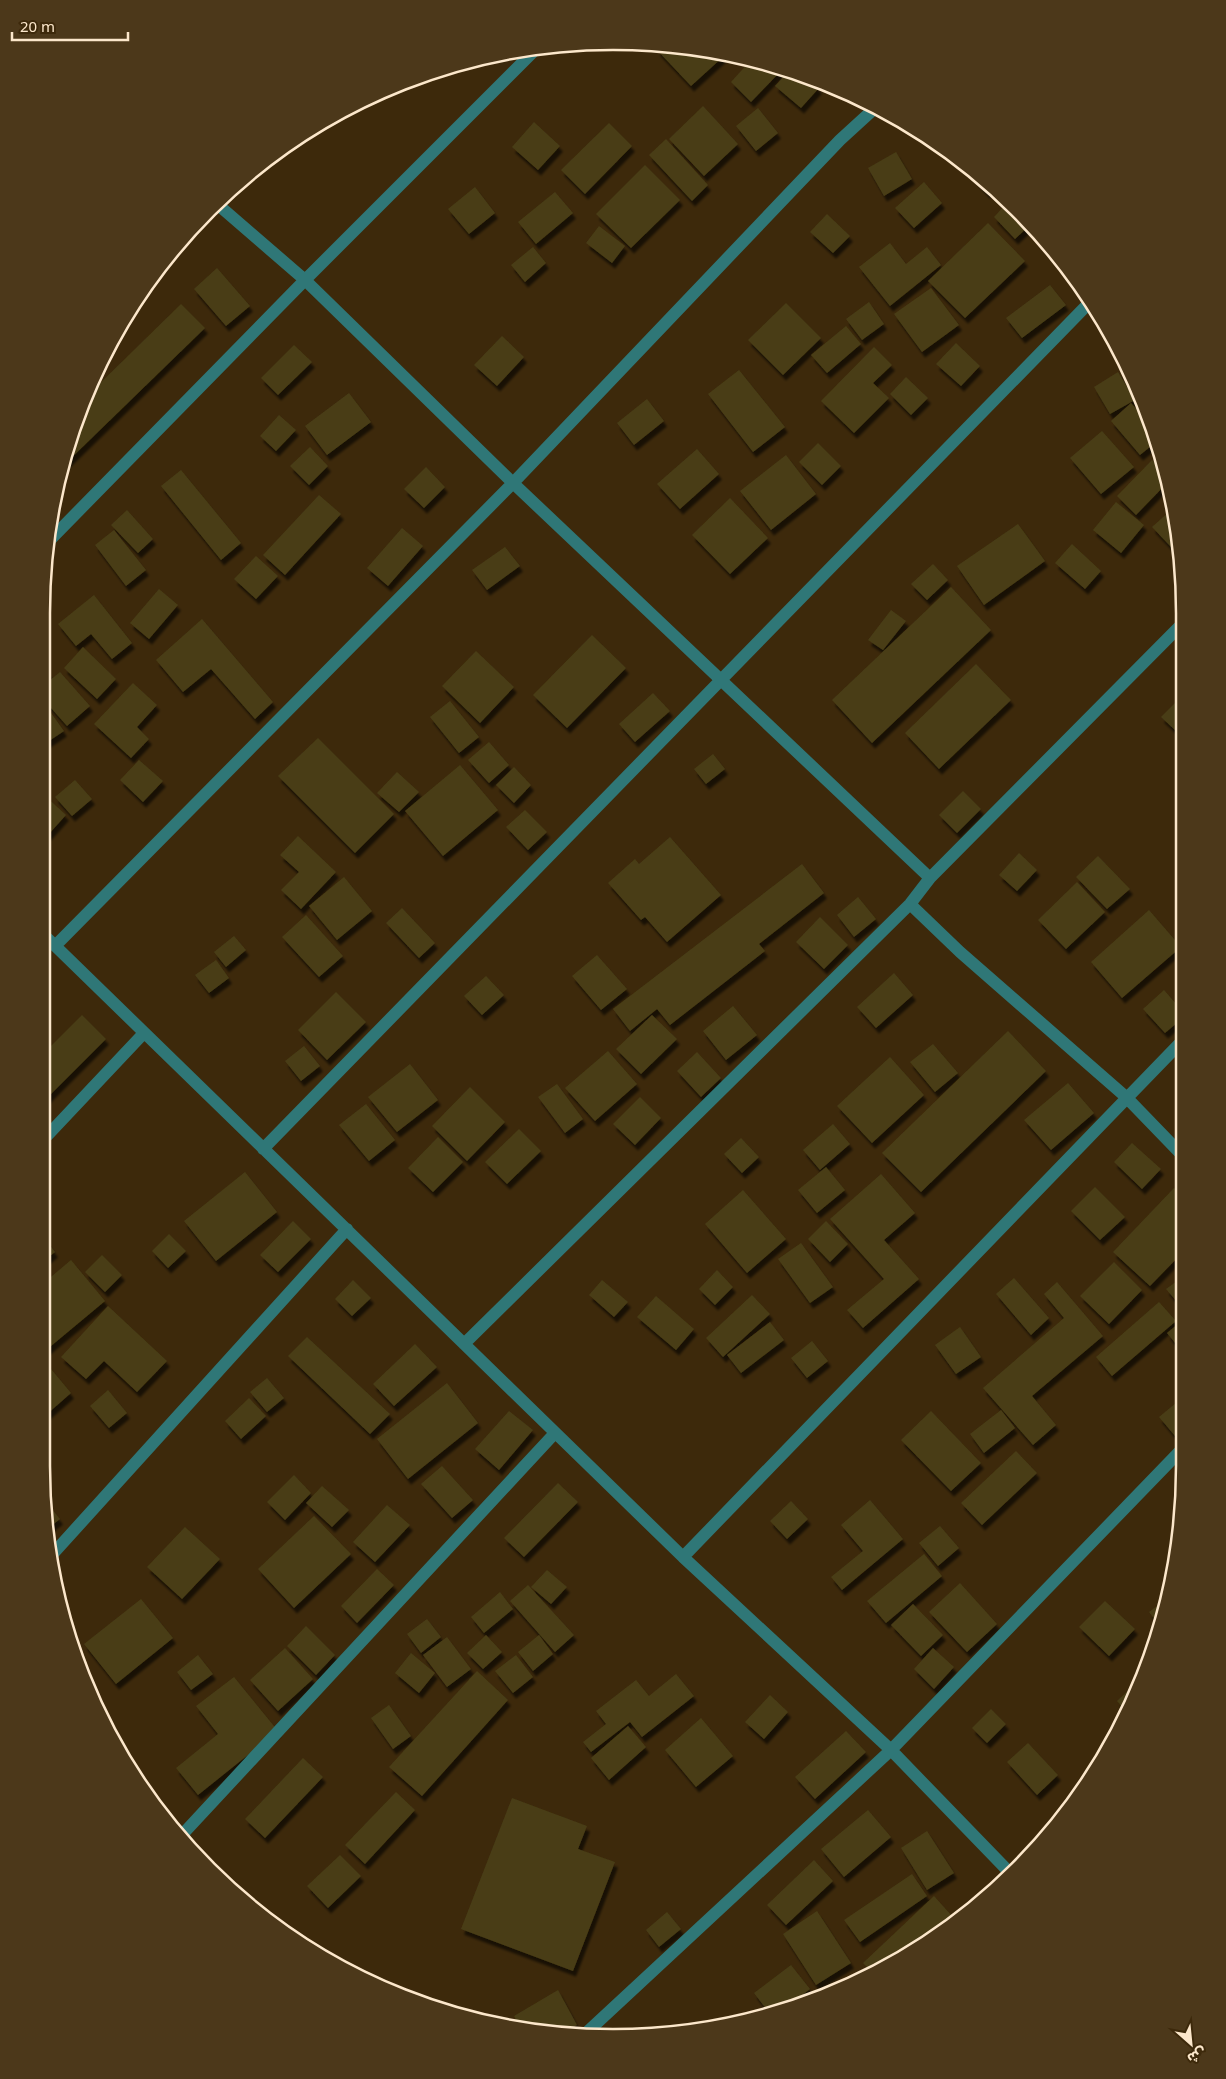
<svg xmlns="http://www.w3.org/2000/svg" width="1226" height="2079" font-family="'Noto Sans','Noto Sans Arabic',sans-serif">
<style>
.building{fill:#483d16;filter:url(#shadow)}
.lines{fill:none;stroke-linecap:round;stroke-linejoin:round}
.minor{stroke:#2f7777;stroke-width:12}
.rim{fill:none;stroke:#fce7cb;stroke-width:2.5}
</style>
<defs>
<filter id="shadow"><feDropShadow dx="3" dy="5.5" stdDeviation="1" flood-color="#0009"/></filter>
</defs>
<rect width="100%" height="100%" fill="#3d290b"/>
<path class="building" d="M662 46 720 52 724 56 691 86 657 50Z
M751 60 782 70 751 102 731 82Z
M788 72 806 77 819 88 801 108 775 86Z
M703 106 738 144 704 176 669 139Z
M758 108 778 133 756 151 736 126Z
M534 122 560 146 538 170 512 147Z
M609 123 632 146 585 194 561 170Z
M666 139 708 185 692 201 649 155Z
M896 152 912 179 884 196 868 168Z
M961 164 965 168 991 190 987 193Z
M645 165 680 200 631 248 596 214Z
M924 182 942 203 914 228 895 208Z
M475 187 495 213 469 234 448 209Z
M555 192 573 213 536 244 518 222Z
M1006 204 1030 225 1015 239 994 217Z
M827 214 850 236 833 253 810 232Z
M988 223 1025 261 965 318 928 281Z
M599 226 625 246 612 263 586 243Z
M890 243 906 264 927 247 941 265 890 306 859 267Z
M533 247 546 263 525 282 511 265Z
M217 268 250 306 226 326 194 289Z
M1050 285 1066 305 1022 338 1006 318Z
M931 288 959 325 922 352 894 314Z
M869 302 884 324 862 340 846 319Z
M786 303 821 338 783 375 748 340Z
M181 304 205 328 64 465 72 429 89 394Z
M846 326 861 344 827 373 811 355Z
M502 336 524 357 497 386 474 365Z
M956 343 980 366 961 386 936 364Z
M294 345 312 362 278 395 261 378Z
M874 347 892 365 873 383 889 398 854 433 821 401Z
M739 370 785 427 753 452 708 394Z
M1118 372 1135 400 1110 414 1094 387Z
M906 377 928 398 911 415 890 394Z
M349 393 371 422 327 455 305 426Z
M647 399 664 421 634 445 617 423Z
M1131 403 1147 421 1156 442 1140 455 1111 421Z
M279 415 296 430 276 451 260 436Z
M1102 431 1134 467 1101 494 1070 458Z
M818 443 841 466 822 485 799 462Z
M310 447 328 466 309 485 290 466Z
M697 449 719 474 680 509 657 484Z
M786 455 816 494 771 530 740 491Z
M1152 460 1167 475 1168 482 1136 515 1117 496Z
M426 467 445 487 424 508 404 489Z
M181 470 241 543 221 560 161 486Z
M319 495 341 514 285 575 263 555Z
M730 498 768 538 730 574 692 535Z
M1116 502 1144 525 1121 553 1093 530Z
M127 510 153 539 138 553 111 525Z
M1170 511 1173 514 1178 540 1171 547 1152 527Z
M1018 524 1045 561 984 605 957 566Z
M402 528 423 546 388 586 367 568Z
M114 530 146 570 126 586 95 545Z
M1072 544 1101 571 1085 589 1055 563Z
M505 547 520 566 487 590 472 570Z
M256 556 278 576 256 599 234 579Z
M933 564 948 580 927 600 911 584Z
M951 587 991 630 872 743 832 700Z
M159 589 178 605 149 639 130 623Z
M94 595 132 643 112 659 91 634 76 646 58 624Z
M891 610 906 621 883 650 868 640Z
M202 619 273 702 255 719 211 669 183 692 156 660Z
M592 635 626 668 567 728 533 695Z
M83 647 116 679 97 699 64 668Z
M476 651 514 687 480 723 442 686Z
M976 664 1011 700 939 769 905 733Z
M43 665 50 676 43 681Z
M60 672 90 706 67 726 43 699V686Z
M133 683 157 705 137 727 149 739 131 758 94 724Z
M653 693 670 711 635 742 619 724Z
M1184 694V723L1176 731 1161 717Z
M450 701 479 737 459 753 430 717Z
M43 702 64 731 43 745Z
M318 738 394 814 355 853 278 776Z
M489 742 509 765 489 783 468 760Z
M713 754 725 769 706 784 694 769Z
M139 760 163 781 143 802 120 780Z
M460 765 498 810 443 856 405 811Z
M514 767 531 785 514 803 496 785Z
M397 772 419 792 399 812 377 793Z
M75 780 92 799 72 816 55 797Z
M963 791 981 809 957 833 939 815Z
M43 794 66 815 48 835 43 831Z
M525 810 547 832 528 850 506 827Z
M298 836 336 872 301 909 281 890 299 872 280 855Z
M670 837 721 895 667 942 645 917 641 920 608 883 635 859 639 864Z
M1019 853 1037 870 1017 891 999 875Z
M1098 856 1130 889 1107 909 1076 877Z
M802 864 824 893 759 944 765 951 670 1025 657 1009 630 1031 613 1009Z
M344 877 372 911 337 940 309 906Z
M1077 882 1105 912 1066 949 1038 920Z
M858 897 876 919 854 937 837 915Z
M402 908 435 943 419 958 386 923Z
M1149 910 1181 947 1122 998 1091 962Z
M306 915 343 956 319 977 282 937Z
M820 917 848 945 824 969 796 942Z
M234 936 246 950 226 967 214 952Z
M597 955 627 989 601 1010 572 976Z
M216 960 229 978 209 993 195 975Z
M894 973 913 995 876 1028 857 1007Z
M486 976 504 995 482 1015 464 996Z
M1164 990 1184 1013V1017L1165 1033 1143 1009Z
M336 992 366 1022 327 1060 298 1030Z
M733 1006 757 1035 726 1060 703 1031Z
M82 1015 106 1039 46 1099 44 1053Z
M652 1015 677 1039 641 1074 616 1049Z
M1008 1031 1046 1071 921 1192 882 1153Z
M933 1044 958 1073 935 1092 910 1062Z
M304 1046 320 1066 301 1081 285 1061Z
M608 1051 637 1084 595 1121 565 1088Z
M697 1052 721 1078 701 1097 677 1071Z
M890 1057 924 1095 872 1143 837 1106Z
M410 1064 438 1100 397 1132 368 1097Z
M1068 1083 1094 1113 1051 1150 1024 1120Z
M557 1084 583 1119 565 1133 538 1097Z
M470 1087 505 1122 467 1161 432 1126Z
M640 1097 661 1118 635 1145 613 1124Z
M366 1104 395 1140 369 1161 339 1125Z
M833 1124 850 1144 820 1170 803 1150Z
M519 1129 541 1151 507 1184 485 1162Z
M438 1137 463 1162 433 1192 408 1168Z
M741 1138 759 1157 742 1173 724 1154Z
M1132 1143 1161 1169 1142 1189 1114 1162Z
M826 1167 845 1190 817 1213 798 1190Z
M245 1172 277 1212 216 1261 184 1221Z
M881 1174 915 1213 884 1240 919 1279 863 1328 847 1310 884 1279 830 1219Z
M1095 1187 1125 1217 1100 1240 1071 1211Z
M1174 1188 1184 1197V1251L1150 1286 1113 1252Z
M743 1190 786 1239 747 1273 705 1224Z
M293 1221 311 1239 278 1272 260 1255Z
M826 1221 848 1244 830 1262 808 1239Z
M169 1234 186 1251 168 1268 152 1251Z
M45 1239 55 1252 45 1260Z
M801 1243 833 1287 810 1303 778 1259Z
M102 1255 122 1275 105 1292 85 1272Z
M71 1260 105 1301 45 1351V1282Z
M1114 1262 1142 1290 1109 1324 1080 1296Z
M717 1270 733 1287 715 1305 699 1289Z
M1184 1276V1310L1166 1289Z
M1014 1278 1049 1318 1031 1335 996 1294Z
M353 1280 371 1298 352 1316 335 1299Z
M602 1280 628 1302 614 1317 589 1295Z
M1057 1282 1103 1336 1032 1396 1056 1425 1033 1445 983 1388 1064 1318 1044 1294Z
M752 1295 770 1314 723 1357 706 1338Z
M656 1296 694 1329 676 1350 637 1317Z
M1159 1302 1176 1321 1112 1376 1096 1357Z
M108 1306 167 1361 137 1392 104 1361 86 1379 61 1357Z
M1184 1319V1354L1167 1333Z
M770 1322 784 1340 741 1373 727 1355Z
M960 1327 981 1357 956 1374 935 1345Z
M307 1337 390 1414 370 1434 288 1356Z
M812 1341 828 1361 807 1378 791 1358Z
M415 1344 437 1367 394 1406 373 1384Z
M46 1363 71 1393 46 1415Z
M267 1378 284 1398 267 1412 250 1392Z
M447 1383 478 1423 408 1479 377 1439Z
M108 1390 127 1413 109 1428 90 1406Z
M249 1398 266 1416 241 1439 225 1421Z
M1176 1403 1184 1411V1429L1175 1436 1159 1417Z
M1001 1410 1015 1428 984 1453 970 1434Z
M509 1411 533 1430 499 1470 475 1449Z
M931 1411 981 1463 951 1491 901 1440Z
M1016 1451 1037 1473 982 1525 961 1503Z
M442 1466 473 1500 452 1518 421 1484Z
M294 1475 311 1493 285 1520 267 1502Z
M558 1483 578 1502 524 1557 504 1538Z
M322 1486 349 1510 332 1527 306 1503Z
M870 1500 903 1539 842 1590 831 1577 863 1551 841 1525Z
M791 1501 808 1519 787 1539 770 1521Z
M46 1502 60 1519 46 1530Z
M387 1505 410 1525 375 1562 353 1542Z
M314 1516 351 1554 294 1608 258 1569Z
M940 1526 959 1548 938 1566 919 1543Z
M185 1527 220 1559 182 1599 147 1567Z
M924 1554 942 1576 886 1623 867 1601Z
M377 1569 394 1585 357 1623 341 1606Z
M547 1570 567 1587 551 1604 531 1587Z
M960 1583 997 1624 967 1652 929 1612Z
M528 1585 574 1635 555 1652 510 1601Z
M500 1592 513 1609 484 1633 471 1617Z
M141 1599 173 1638 116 1684 84 1644Z
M1105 1601 1135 1629 1109 1656 1079 1627Z
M1164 1601 1159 1625 1149 1612Z
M913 1604 943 1635 921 1656 891 1625Z
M427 1619 441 1637 421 1653 407 1634Z
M306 1626 335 1655 316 1675 287 1646Z
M486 1635 502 1652 483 1669 467 1653Z
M539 1635 553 1654 533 1671 518 1652Z
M447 1637 471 1669 447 1687 423 1655Z
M1157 1637 1155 1647 1151 1642Z
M285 1648 313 1679 278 1711 250 1680Z
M933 1648 954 1667 934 1689 914 1669Z
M411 1653 435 1673 419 1693 395 1673Z
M198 1655 213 1674 191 1690 177 1672Z
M516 1655 533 1677 513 1693 495 1671Z
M477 1671 508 1700 422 1796 389 1767Z
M676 1674 694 1696 642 1737 630 1722 591 1752 583 1742 606 1724 596 1711 636 1680 649 1696Z
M234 1677 278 1731 198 1795 176 1768 218 1734 196 1706Z
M1132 1687 1135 1690 1125 1710 1117 1701Z
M770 1695 788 1712 764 1739 745 1722Z
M389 1705 411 1736 393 1749 371 1718Z
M991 1709 1006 1724 987 1743 972 1728Z
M701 1718 733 1756 696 1787 665 1750Z
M628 1726 646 1747 609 1780 591 1758Z
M846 1731 866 1752 815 1799 795 1777Z
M1028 1743 1058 1775 1037 1795 1007 1762Z
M303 1758 323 1777 265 1838 245 1819Z
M396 1792 415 1810 365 1864 345 1845Z
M512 1798 587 1826 578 1849 615 1862 573 1971 461 1929Z
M868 1810 891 1837 844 1877 821 1849Z
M927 1831 954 1873 927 1890 901 1848Z
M340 1855 361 1876 328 1908 307 1886Z
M814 1860 833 1881 786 1925 767 1905Z
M912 1874 927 1896 860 1942 844 1920Z
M934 1896 952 1916 923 1943 874 1974 863 1963Z
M817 1911 851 1963 816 1985 783 1934Z
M667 1912 681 1929 659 1947 646 1930Z
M791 1965 810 1989 782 2011 770 2014 754 1993Z
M847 1978 852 1985 826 1995 825 1993Z
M558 1990 577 2025 564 2033 521 2029 514 2016Z
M717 2021 720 2025 707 2028Z"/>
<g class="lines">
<path class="minor" d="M216 203 305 280 513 483 930 878
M49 541 305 280 536 49
M910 904 960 952 1126 1097 1184 1157
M44 935 683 1557 891 1750 1012 1875
M55 946 513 483 840 140 875 108
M45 1138 144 1033
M263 1149 1090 302
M464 1344 910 904 930 878 1184 622
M50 1557 347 1229
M683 1557 1184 1039
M181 1836 555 1433
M584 2035 891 1750 1184 1447"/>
</g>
<path d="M0 0H1226V2079H0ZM613 50H613A563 563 0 0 1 1176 613V1466A563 563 0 0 1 613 2029H613A563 563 0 0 1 50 1466V613A563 563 0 0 1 613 50Z" fill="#4c381a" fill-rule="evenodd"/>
<path class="rim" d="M613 50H613A563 563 0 0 1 1176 613V1466A563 563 0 0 1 613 2029H613A563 563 0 0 1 50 1466V613A563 563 0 0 1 613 50Z"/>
<g transform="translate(1191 2044) rotate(153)" stroke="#3d290b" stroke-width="4" paint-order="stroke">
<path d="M0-4L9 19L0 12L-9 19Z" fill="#fce7cb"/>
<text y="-8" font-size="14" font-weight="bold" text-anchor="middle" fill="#fce7cb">ش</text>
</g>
<path d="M12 32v8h116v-8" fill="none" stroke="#fce7cb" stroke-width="2.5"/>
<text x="20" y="32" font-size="15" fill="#fce7cb" stroke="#3d290b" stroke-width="4" paint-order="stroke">20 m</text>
</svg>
